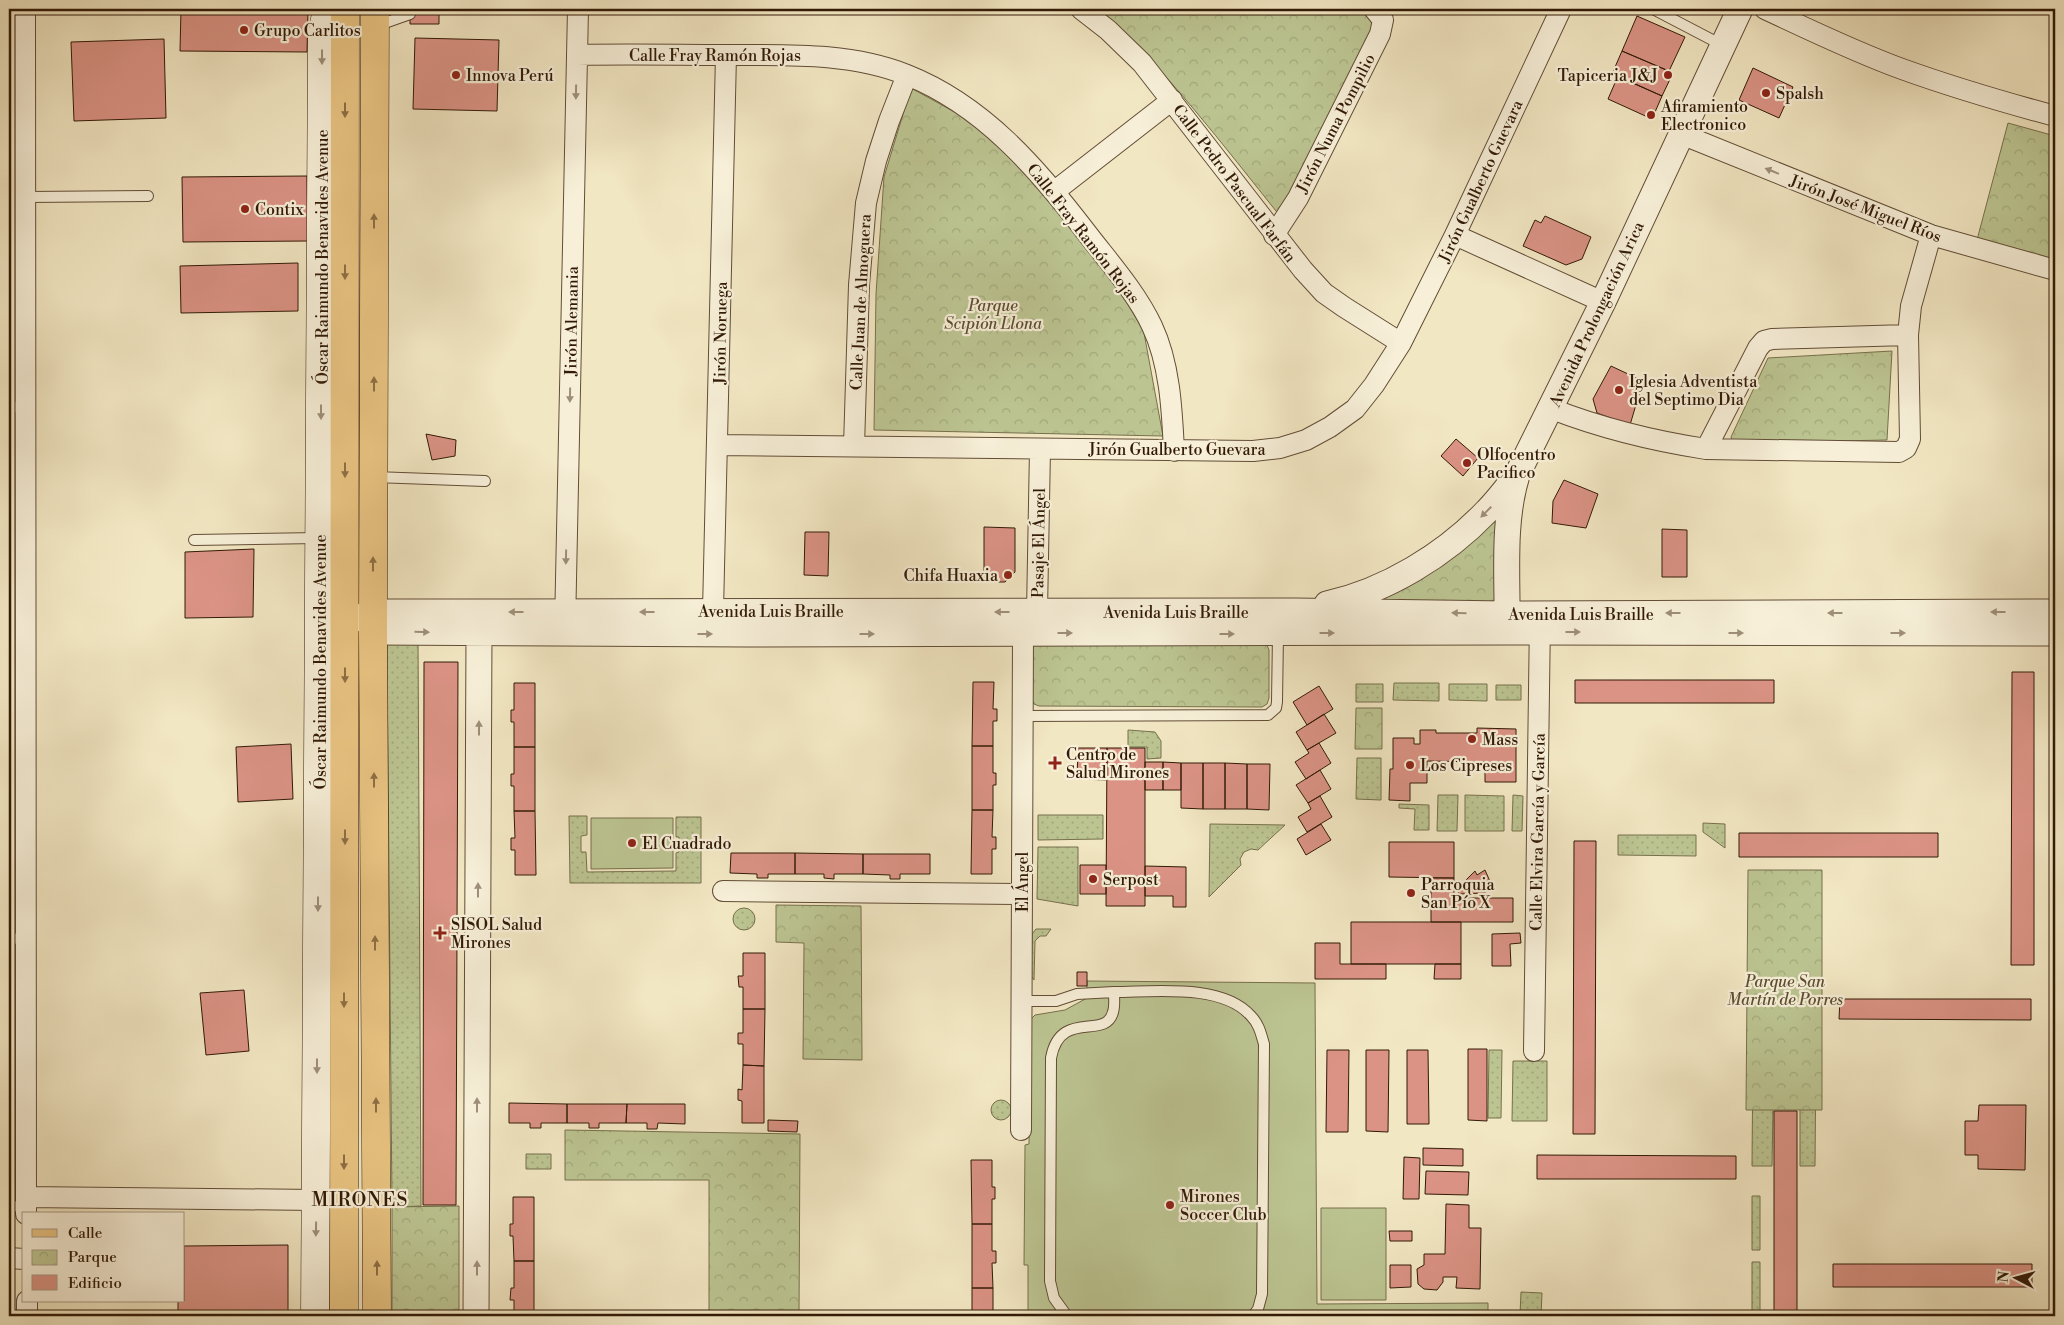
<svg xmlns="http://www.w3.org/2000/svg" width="2064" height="1325" font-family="'Libre Bodoni',serif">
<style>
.grass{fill:url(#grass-dots);stroke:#77704c}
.park{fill:url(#park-crowns);stroke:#77704c}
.pitch{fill:#bcc592;stroke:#77704c}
.building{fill:#db9385;stroke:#321a07}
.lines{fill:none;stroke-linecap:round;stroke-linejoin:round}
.service-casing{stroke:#624d36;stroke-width:12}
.minor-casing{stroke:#624d36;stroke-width:22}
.tertiary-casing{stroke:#624d36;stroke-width:27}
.secondary-casing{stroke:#321a07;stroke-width:29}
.primary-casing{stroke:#321a07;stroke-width:29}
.service{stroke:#f7efd8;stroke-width:10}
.minor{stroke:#f7efd8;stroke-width:20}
.tertiary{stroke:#f7efd8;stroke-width:25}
.secondary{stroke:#f7efd8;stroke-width:28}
.primary{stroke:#e9c482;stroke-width:28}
.oneway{fill:#9e8f7a}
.oneway2{fill:#8e6f44}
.poi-dot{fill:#8f2418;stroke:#f7efd8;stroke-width:2}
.labels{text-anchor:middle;stroke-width:4.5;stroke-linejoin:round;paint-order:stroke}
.poi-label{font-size:16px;fill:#321a07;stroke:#f7efd8;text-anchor:start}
.street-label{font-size:16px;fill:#321a07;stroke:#f7efd8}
.park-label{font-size:16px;font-style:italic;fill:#5b4d31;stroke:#f7efd8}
.quarter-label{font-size:19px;letter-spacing:1px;fill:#321a07;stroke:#f7efd8}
</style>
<defs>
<pattern id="grass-dots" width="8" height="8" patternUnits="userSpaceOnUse" patternTransform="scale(1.25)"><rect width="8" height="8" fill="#bcc592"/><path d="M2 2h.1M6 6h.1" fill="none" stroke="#a2a97c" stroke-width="1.8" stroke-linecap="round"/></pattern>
<pattern id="park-crowns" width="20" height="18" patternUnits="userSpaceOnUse" patternTransform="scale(1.25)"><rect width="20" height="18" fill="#bcc592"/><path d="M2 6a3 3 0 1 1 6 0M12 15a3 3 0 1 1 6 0" fill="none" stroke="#a2a97c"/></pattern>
</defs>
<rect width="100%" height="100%" fill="#f2e7c3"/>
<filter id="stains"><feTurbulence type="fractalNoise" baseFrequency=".004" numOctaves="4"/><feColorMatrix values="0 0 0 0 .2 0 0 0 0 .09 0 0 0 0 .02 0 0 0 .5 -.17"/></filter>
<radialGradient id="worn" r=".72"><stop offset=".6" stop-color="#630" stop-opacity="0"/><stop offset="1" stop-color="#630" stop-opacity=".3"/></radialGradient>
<path class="grass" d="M418 637 421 1206 392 1207 387 643Z
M1394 683H1439V701L1393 700Z
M1356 684H1383V702H1356Z
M1449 684H1487V701L1449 700Z
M1496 685H1521V700H1496Z
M1128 730 1155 732 1161 741V758L1147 759V747H1128Z
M1357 758H1381V800L1356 799Z
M1438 795H1458L1457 831H1437Z
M1465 795 1504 796V831H1465Z
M1513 795 1523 796 1522 831H1512Z
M1399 804 1429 805V830H1414L1415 809 1399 808Z
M1038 815H1103V839L1038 840Z
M569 816H587V835L581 836V852H586L587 872 676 871V853L679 852V837H676V817H701V883H570Z
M1703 823 1725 824V848L1703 832Z
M1210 824 1285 825 1258 850 1251 849 1244 852 1240 859 1241 865 1209 897Z
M1618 835H1696V856L1618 855Z
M1038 847H1078V906L1037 899Z
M733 919a11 11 0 1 1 22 0a11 11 0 1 1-22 0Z
M1036 929H1051L1046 936H1040L1035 941 1034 980 1031 976 1032 934Z
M1753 1040H1816L1815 1166H1800V1109L1773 1108 1772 1166H1752Z
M1489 1050H1502L1501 1118H1488Z
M1513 1061H1547V1121H1512Z
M991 1110a10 10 0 1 1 20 0a10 10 0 1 1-20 0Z
M526 1154H551V1169H526Z
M1752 1196H1760V1250H1752Z
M1752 1262H1760V1316H1752Z
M1521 1292 1542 1293 1541 1316 1520 1315Z
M805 1311H875V1316H805Z"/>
<path class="park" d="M1100 9H1364L1376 20 1280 216C1223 145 1167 71 1100 9Z
M911 88 971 121 1071 218 1142 322 1163 436 874 430 876 294 884 177Z
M2008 123 2055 136V261L1977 240Z
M1892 351 1887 440 1733 443 1731 437 1768 358Z
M1499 518 1497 605 1386 602V597L1409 586 1445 564Z
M1034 644 1267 645 1269 650V698L1267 704 1262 707 1039 706 1034 704 1032 700V648Z
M1356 708H1382V749H1355Z
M1748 870H1822V1110H1746Z
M776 905 861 906 862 1060 803 1059 804 943 776 942Z
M565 1130 800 1134 799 1316H709V1180H565Z
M459 1206V1316H392V1207Z"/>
<path class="pitch" d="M591 818H673V868L591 869Z
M1087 981 1315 983 1317 1304 1488 1303V1316H1028V1265H1024L1025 1145 1029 1144 1030 1020 1035 1015 1065 1010 1087 998Z
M1321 1208H1386V1300H1321Z"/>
<path class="building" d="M181 9H308L307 52 180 51Z
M410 9H439V24H410Z
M1637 16 1685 37 1669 71 1622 51Z
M415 38 499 40 497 111 413 109Z
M164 39 166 118 74 121 71 42Z
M1622 51 1673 73 1662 96 1612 74Z
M1753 68 1793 87 1779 118 1739 100Z
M1618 76 1662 96 1652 119 1608 99Z
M307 176 308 241 183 242 182 177Z
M1545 216 1591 237 1582 259 1566 265 1523 246 1535 220 1541 223Z
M298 263V311L181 313 180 266Z
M1611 366 1643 381 1630 425 1597 413 1593 399Z
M426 434 456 440 455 456 432 460Z
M1456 439 1478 458 1463 476 1441 456Z
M1564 480 1598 494 1586 528 1552 523 1553 501Z
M984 527 1015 528V572L1005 582H984Z
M1662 529 1687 530V577H1662Z
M805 532H829L828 576 804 575Z
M254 549 253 617 185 618V552Z
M424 662H458L456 1205H423Z
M2012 672H2034V965H2011Z
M1575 680H1774V703H1575Z
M973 682H994L993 709H997V721H993V746H972Z
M514 683H535V747H514V722H511V710H514Z
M1319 686 1333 709 1307 725 1293 702Z
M1324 714 1336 733 1307 750 1296 732Z
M1477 728 1516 729V782H1485V762L1427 761V783H1410V801L1389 800 1390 769H1393V738H1414V744H1420V730H1436V733H1477Z
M1319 743 1331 763 1306 779 1295 762 1309 753 1307 750Z
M291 744 293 799 238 802 236 747Z
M972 746H993V773H996V785H993V810H972Z
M514 747H535V811H514V786H511V774H514Z
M1078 748H1107V780L1077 779Z
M1107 748H1145V906H1106Z
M1145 762H1163V790H1145Z
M1163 762 1181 763V790H1163Z
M1181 763H1203V809L1181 808Z
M1203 763H1225V809H1203Z
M1225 763 1247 764V809H1225Z
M1247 764H1270L1269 810 1247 809Z
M1320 770 1331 789 1308 803 1296 785Z
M1320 796 1332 817 1307 832 1298 817 1311 809 1308 803Z
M972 810H993L992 837H996V849H992V874H971Z
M514 811H535L536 875H515V850H511V838H515Z
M1321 824 1331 840 1306 855 1297 839Z
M1739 833H1938V857H1739Z
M1574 841H1596L1595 1134H1573Z
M1389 842H1454V878L1389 877Z
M731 853H795V874H768V878H757V874L730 873Z
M795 853 863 854V874H834V879L824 878V874H795Z
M863 854H930V874H900V879H890V875L863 874Z
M1080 865H1106V894H1080Z
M1145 866 1186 867V907H1173V896H1145Z
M1485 870 1492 886 1485 890V893L1459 894 1457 889 1475 871 1477 875Z
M1431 878H1454V898H1513V922H1431Z
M1351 922H1461V964H1351Z
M1520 933 1521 943 1510 944 1511 966H1492V934Z
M1315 943H1340V964H1386V979H1315Z
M743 953H765V1009H743V987H739L738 976H743Z
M1435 964H1461V979H1434Z
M1077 972H1087V986H1077Z
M244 990 249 1051 206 1055 200 993Z
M1840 999H2031V1020L1839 1019Z
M743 1009H765L764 1066 743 1065V1044H738V1033H743Z
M1468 1049H1487V1121L1468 1120Z
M1327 1050H1349L1348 1132H1326Z
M1366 1050H1389L1388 1132 1366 1131Z
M1407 1050H1428L1429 1124H1407Z
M743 1065 764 1066V1123H742V1101L738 1100V1089L742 1090Z
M509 1103 567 1104V1123H541V1128H530V1123H509Z
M567 1104H627L626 1123H599V1128H589V1123H567Z
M627 1104H685V1124L658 1123 657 1129H647V1123H626Z
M1979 1105H2026L2025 1170 1978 1169V1155H1965V1121H1978Z
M1774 1111H1797V1316H1774Z
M768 1120 798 1121 797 1132 768 1131Z
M1423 1148 1463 1149V1166L1423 1165Z
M1537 1155 1736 1156V1179H1537Z
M1404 1157 1420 1158 1419 1199H1403Z
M971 1160H992V1187H995V1199H992V1224H972Z
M1426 1171 1469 1172 1468 1195 1425 1194Z
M513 1197H534V1261H514L513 1236H510V1224H513Z
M1446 1204 1469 1205V1228H1481L1480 1289 1456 1288 1457 1277H1443V1282L1437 1290 1424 1289 1418 1284 1417 1269 1424 1265V1254H1445Z
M972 1224H992V1251H996V1263H992L993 1288H972Z
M1389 1231H1412V1241H1390Z
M288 1245V1316H178V1301H184V1246Z
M514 1261H534V1316H514V1300H510L511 1288H514Z
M1833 1264H2032V1287H1833Z
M1390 1265H1411V1287L1390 1288Z
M972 1288H993V1315L996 1316H972Z"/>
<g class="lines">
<g class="service-casing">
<path id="service" d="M1653 9 1722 45
M376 26 410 14
M26 197 148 196
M9 408 26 406
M374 477 485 481
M194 540 318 538
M1023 716 1268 715 1276 708 1277 702 1278 634
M9 939 26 938
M1022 1001H1056L1077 994 1114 992
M9 1206 26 1207
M1067 1316 1054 1298 1050 1281 1051 1058C1060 1008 1106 1041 1113 1012 1115 1006 1114 998 1114 992 1154 992 1222 983 1251 1016 1259 1024 1261 1034 1264 1044L1262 1294 1258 1309 1253 1316"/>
</g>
<g class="minor-casing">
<path id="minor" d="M25 9 26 1214
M1081 9 1108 30 1142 63 1303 270 1324 293 1344 307 1401 343
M1765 9C1810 30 1855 52 1902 69 1952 87 2003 102 2055 116
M577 55C629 54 681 55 733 55 791 55 852 53 907 75 983 105 1038 169 1086 232 1109 262 1136 292 1152 326 1170 364 1172 410 1174 451
M1681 134 1931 235 2055 270
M1055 191 1172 100
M1274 235 1298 198 1380 34 1383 20 1374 9
M1455 235 1603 302
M1552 409C1601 428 1654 441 1706 449L1899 452 1906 448 1910 439 1908 335 1911 306 1931 235
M717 445 1253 451 1280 448 1306 440 1330 427 1355 409 1374 385 1401 343 1455 235 1561 9
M854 446 859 285 866 203 876 161 889 121 907 75
M1706 449 1758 348 1764 341 1772 339 1908 335
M713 611 726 55
M565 627 578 9
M723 891 1022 894
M1534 1051 1540 618
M1021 1130 1023 633 1037 612 1040 449
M26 1197 316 1200
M9 1258 24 1259
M27 1316V1301"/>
</g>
<g class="tertiary-casing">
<path id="tertiary" d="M1327 604C1386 591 1445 555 1487 511 1497 501 1505 490 1514 479
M355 619 373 612H408L1295 611 1507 614 2055 612
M1507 630C1508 578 1502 524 1517 475L1603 302 1740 9
M373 632 748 634 1507 632 2055 633
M476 1316 479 633"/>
</g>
<g class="secondary-casing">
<path id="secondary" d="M315 1316 322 35 327 9"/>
</g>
<g class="primary-casing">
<path id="primary" d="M375 9 373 632 377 1316
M344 1316 345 9"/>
</g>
<use href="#service" class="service"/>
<use href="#minor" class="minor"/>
<use href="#tertiary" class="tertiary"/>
<use href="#secondary" class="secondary"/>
<use href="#primary" class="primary"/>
</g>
<defs><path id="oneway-solid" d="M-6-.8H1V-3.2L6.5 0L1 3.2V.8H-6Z" transform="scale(1.25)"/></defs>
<g class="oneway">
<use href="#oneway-solid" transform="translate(322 57) rotate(90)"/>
<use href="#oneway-solid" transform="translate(576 92) rotate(91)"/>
<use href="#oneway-solid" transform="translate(1772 171) rotate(-158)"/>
<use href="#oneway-solid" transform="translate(570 395) rotate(91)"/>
<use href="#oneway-solid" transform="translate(321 412) rotate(90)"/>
<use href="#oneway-solid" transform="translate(1486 512) rotate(135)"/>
<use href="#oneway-solid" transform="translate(566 557) rotate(91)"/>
<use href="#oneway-solid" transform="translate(516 612) rotate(-180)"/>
<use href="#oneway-solid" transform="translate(647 612) rotate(180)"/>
<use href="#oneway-solid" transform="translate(1002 612) rotate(-180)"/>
<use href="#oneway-solid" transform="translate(1998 612) rotate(180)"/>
<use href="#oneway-solid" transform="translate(1459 613) rotate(-179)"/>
<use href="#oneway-solid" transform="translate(1673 613) rotate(180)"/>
<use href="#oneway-solid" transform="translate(1835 613) rotate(180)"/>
<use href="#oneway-solid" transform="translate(422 632) rotate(1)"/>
<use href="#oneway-solid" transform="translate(1573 632)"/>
<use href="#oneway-solid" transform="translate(1065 633)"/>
<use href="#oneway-solid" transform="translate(1327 633)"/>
<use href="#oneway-solid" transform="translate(1736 633)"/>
<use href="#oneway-solid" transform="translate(1898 633)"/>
<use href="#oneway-solid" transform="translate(705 634)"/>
<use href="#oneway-solid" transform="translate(867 634)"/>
<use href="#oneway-solid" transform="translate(1227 634)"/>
<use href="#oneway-solid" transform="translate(479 728) rotate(-90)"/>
<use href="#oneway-solid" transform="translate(478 890) rotate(-90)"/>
<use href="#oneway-solid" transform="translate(318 904) rotate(90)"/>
<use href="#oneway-solid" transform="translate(317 1066) rotate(90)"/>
<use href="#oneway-solid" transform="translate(477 1105) rotate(-90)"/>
<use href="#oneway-solid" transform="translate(316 1229) rotate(91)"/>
<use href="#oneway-solid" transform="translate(477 1268) rotate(-90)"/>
</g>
<g class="oneway2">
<use href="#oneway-solid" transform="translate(345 110) rotate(90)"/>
<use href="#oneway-solid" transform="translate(374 221) rotate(-90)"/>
<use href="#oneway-solid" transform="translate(345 272) rotate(90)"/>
<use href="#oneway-solid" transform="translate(374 384) rotate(-90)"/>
<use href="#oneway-solid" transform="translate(345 470) rotate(90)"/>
<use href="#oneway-solid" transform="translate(373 564) rotate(-90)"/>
<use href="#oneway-solid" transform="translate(345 675) rotate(90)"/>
<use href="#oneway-solid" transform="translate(374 780) rotate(-90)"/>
<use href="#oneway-solid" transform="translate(345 837) rotate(90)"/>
<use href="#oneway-solid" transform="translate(375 943) rotate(-90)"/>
<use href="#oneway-solid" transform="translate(344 1000) rotate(90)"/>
<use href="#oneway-solid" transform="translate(376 1105) rotate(-90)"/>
<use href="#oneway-solid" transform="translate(344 1162) rotate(90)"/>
<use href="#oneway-solid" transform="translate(377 1268) rotate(-90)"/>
</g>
<g class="poi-dot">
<circle cx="244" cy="30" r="5"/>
<circle cx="456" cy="75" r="5"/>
<circle cx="1668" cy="75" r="5"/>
<circle cx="1766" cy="93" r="5"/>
<circle cx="1651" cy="115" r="5"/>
<circle cx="245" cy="209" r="5"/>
<circle cx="1619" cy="390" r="5"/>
<circle cx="1467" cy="463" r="5"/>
<circle cx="1008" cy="575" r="5"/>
<circle cx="1472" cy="739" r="5"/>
<path d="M1052.5 755.5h5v5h5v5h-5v5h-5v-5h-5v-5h5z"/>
<circle cx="1410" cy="765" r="5"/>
<circle cx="632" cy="843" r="5"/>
<circle cx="1093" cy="879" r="5"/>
<circle cx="1411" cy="893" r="5"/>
<path d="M437.5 925.5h5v5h5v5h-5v5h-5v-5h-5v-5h5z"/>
<circle cx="1170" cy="1205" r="5"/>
</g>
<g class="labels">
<g class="poi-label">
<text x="254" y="36">Grupo Carlitos</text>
<text x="466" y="81">Innova Perú</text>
<text x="1658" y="81" text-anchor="end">Tapiceria J&amp;J</text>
<text x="1776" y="99">Spalsh</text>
<text x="1661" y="112">Afiramiento<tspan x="1661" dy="18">Electronico</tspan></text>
<text x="255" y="215">Contix</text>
<text x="1629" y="387">Iglesia Adventista<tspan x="1629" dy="18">del Septimo Dia</tspan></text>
<text x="1477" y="460">Olfocentro<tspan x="1477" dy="18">Pacifico</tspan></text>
<text x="998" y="581" text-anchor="end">Chifa Huaxia</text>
<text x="1482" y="745">Mass</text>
<text x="1066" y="760">Centro de<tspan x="1066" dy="18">Salud Mirones</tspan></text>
<text x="1420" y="771">Los Cipreses</text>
<text x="642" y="849">El Cuadrado</text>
<text x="1103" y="885">Serpost</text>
<text x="1421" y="890">Parroquia<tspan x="1421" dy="18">San Pío X</tspan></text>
<text x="451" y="930">SISOL Salud<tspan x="451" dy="18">Mirones</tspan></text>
<text x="1180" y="1202">Mirones<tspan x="1180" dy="18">Soccer Club</tspan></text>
</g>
<g class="street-label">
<text x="715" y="61">Calle Fray Ramón Rojas</text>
<text transform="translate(1335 123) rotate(-63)" y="6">Jirón Numa Pompilio</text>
<text transform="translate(1480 181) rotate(-65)" y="6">Jirón Gualberto Guevara</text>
<text transform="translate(1235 183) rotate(53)" y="6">Calle Pedro Pascual Farfán</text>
<text transform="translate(1866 208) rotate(21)" y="6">Jirón José Miguel Ríos</text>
<text transform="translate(1084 233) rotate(52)" y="6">Calle Fray Ramón Rojas</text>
<text transform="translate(322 257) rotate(-90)" y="6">Óscar Raimundo Benavides Avenue</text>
<text transform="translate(860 302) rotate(-87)" y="6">Calle Juan de Almoguera</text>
<text transform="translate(1596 314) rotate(-65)" y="6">Avenida Prolongación Arica</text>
<text transform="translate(571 321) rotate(-89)" y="6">Jirón Alemania</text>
<text transform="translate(720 333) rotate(-89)" y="6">Jirón Noruega</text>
<text x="1177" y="455">Jirón Gualberto Guevara</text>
<text transform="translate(1038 543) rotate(-89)" y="6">Pasaje El Ángel</text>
<text x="771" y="617">Avenida Luis Braille</text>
<text x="1176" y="618">Avenida Luis Braille</text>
<text x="1581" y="620">Avenida Luis Braille</text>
<text transform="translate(320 662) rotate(-90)" y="6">Óscar Raimundo Benavides Avenue</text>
<text transform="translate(1537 832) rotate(-89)" y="6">Calle Elvira García y García</text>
<text transform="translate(1022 882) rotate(-90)" y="6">El Ángel</text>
</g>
<g class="park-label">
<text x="993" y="311">Parque<tspan x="993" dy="18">Scipión Llona</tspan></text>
<text x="1785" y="987">Parque San<tspan x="1785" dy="18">Martín de Porres</tspan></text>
</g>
<g class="quarter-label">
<text x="360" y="1206">MIRONES</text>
</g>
</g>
<rect width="2064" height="1325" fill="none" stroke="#f2e7c3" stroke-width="30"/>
<rect x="10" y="10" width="2044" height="1305" fill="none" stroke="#321a07" stroke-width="2.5"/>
<rect x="15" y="15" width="2034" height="1295" fill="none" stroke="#321a07"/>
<rect x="22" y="1212" width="162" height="90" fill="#f7efd8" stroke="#a89a84"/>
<rect x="32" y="1229" width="25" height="8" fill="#e9c482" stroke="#a89a84"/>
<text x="68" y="1238" font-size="15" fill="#321a07">Calle</text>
<rect x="32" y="1250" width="25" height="15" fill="url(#park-crowns)" stroke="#a89a84"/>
<text x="68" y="1262" font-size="15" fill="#321a07">Parque</text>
<rect x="32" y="1275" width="25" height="15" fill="#db9385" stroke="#a89a84"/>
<text x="68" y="1288" font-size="15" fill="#321a07">Edificio</text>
<g transform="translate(2016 1278) rotate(276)" stroke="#f7efd8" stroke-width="4" paint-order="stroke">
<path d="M0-4L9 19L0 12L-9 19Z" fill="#321a07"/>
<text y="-8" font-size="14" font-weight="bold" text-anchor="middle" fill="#321a07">N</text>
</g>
<rect width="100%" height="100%" filter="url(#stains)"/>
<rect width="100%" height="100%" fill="url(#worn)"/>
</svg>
